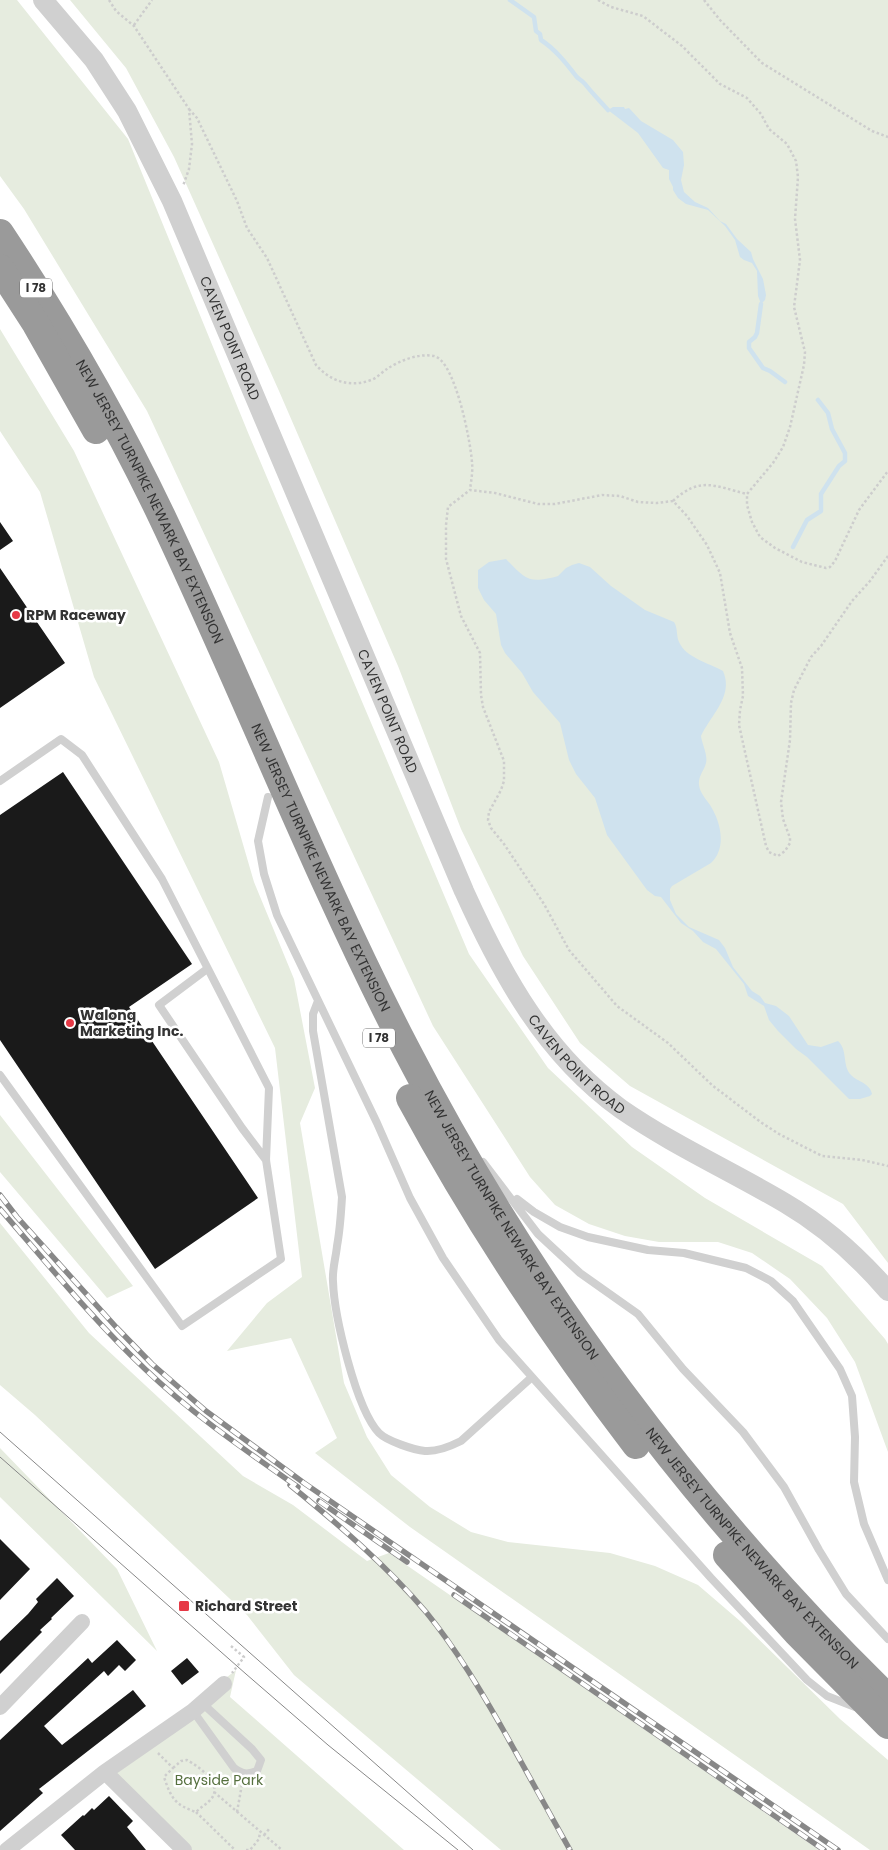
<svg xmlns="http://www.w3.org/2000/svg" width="888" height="1850" font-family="Poppins,sans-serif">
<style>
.green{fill:#e6ecdf}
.water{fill:#cfe2ee}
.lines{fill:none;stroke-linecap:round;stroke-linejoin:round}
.stream{stroke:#cfe2ee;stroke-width:4.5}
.building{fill:#1a1a1a}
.path{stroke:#cdcdcd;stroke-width:2.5;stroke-dasharray:2.5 2.5;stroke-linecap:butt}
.service{stroke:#d0d0d0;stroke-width:8}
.minor{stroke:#d0d0d0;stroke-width:16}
.tertiary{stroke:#d0d0d0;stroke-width:20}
.motorway{stroke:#9a9a9a;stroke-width:28}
.tram{stroke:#888;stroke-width:1}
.rail-casing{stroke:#888;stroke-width:5.5}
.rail{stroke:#fff;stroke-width:4;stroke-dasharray:11;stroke-linecap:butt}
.poi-dot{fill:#e63946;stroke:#fff;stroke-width:2}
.labels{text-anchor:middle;stroke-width:5;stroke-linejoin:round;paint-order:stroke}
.shield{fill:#fff;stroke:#707070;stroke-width:1}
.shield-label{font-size:12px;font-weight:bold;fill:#333}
.street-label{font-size:14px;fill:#333;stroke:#fff}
.poi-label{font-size:14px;font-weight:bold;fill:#333;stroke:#fff;text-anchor:start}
.park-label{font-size:14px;fill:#56703f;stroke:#fff}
</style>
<rect width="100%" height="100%" fill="#fff"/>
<path class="green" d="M0 0H17L128 139 249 435 469 954 548 1068 632 1147 705 1198 822 1266 885 1339 888 1344V1452L855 1362 827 1318 790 1279 752 1253 718 1242H659L625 1236 589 1224 555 1205 530 1177 433 1026 147 411 24 209 0 176Z
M70 0H888V1263L843 1204 630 1086 580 1043 523 956 461 829 398 666 279 391 174 157 126 68Z
M0 329 74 451 219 762 254 882 294 979 315 1088 300 1123 344 1383 367 1437 391 1475 430 1507 471 1532 508 1542 610 1553 655 1566 698 1585 740 1621 840 1719 888 1760V1850H870L410 1527 315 1453 337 1438 291 1338 227 1351 267 1303 302 1277 275 1048 94 677 40 492 0 431Z
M0 1115 133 1286 107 1298 0 1172Z
M0 1223 89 1333 243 1476 293 1505 367 1561 389 1553 819 1850H501L294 1675 247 1615 35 1415 0 1385Z
M0 1448 117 1569 157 1651 0 1497Z
M236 1670 230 1697 404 1850H189L109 1770Z"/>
<path class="water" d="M613 107H624L625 109 629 108 641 121 673 140 683 152 684 165 681 180 684 192 695 202 708 208 720 221 726 224 737 239 751 252 753 259 763 279 766 295 765 300 761 304 758 296 757 271 752 263 744 260 740 257 735 240 725 226 708 210 686 204 678 198 673 190V187L669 179V170L663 168 638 133 608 110Z
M506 559C526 580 529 584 558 576L566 568 572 565 579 563 590 567 611 586 645 610 674 622C678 628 676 635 679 642 686 658 709 663 723 671 734 696 711 715 701 736 702 744 708 755 706 763 704 771 698 776 699 785 700 793 706 799 710 805 721 822 727 848 711 863L672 886 670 889V900L676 914 689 927 719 940 725 948 733 967 752 991 760 996 765 1003 776 1006 789 1016 808 1045 821 1047 838 1041C848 1050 842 1066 851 1075 858 1082 870 1083 872 1094L870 1096 860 1099H849L807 1057 796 1049 778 1031 769 1020 764 1006 748 996 744 984 716 949 703 942 693 931 681 923 661 897 655 896 647 890 607 835 595 798 576 774 569 760 560 723 533 692 522 673 505 653 501 645 496 614 484 600 478 588V570L489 562Z"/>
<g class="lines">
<path class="stream" d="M510 0 534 17 536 31 540 34 541 40C555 49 566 63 576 76 578 79 582 80 585 84 592 93 600 101 608 110
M761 304 757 333 755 337 749 342V348L763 368 770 371 785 382
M793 547 807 520 821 511V494L839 466 845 461V453L832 429 828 413 818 400"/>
</g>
<path class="building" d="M0 522 13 541 0 550Z
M0 568 65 663 0 708Z
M63 772 192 964 129 1007 258 1198 155 1269 0 1040V815Z
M0 1539 30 1569 0 1600Z
M57 1578 74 1596 51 1618 52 1619 40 1630 42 1632 0 1674V1641L28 1614 38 1602 36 1599Z
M117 1640 136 1660 125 1671 119 1665 108 1676 104 1671 44 1726 62 1745 133 1690 146 1706 39 1789 43 1793 0 1831V1740L88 1658 92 1663Z
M187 1658 199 1672 182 1685 171 1671Z
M109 1796 133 1821 127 1827 146 1850H75L61 1835 83 1815 84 1816 92 1808 94 1810Z"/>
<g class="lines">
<path class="path" d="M109 0 116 11 134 26 189 109 192 144 189 169 183 186
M598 0 611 7 643 16 682 46 720 84 747 98 761 114 769 129 787 144 796 161 798 177 795 219 800 260 794 307 805 352 804 365 790 427 783 447 773 463 747 494V505L752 522 760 537 775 548 802 562 826 568 830 567 835 561 859 510 888 471
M704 0 720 20 762 63 872 131 888 137
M134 25 152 0
M189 109 197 118 237 201 247 228 267 258 316 365C330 381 350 388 371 380 377 378 382 372 387 369 399 361 418 353 434 356 455 360 471 443 472 463 473 472 471 481 470 490
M673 501C700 476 714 486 747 494
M888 556 870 581 852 601 821 646 811 657 794 690 791 703 790 740 781 802 783 819 790 838V843L785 851 778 856 769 852 766 846 739 725 740 710 743 696 742 668 730 633 720 573 707 545 687 516 673 501 657 503 638 502 620 496 602 495 555 504H538L495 493 470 490 448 507 446 525V559L461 616 480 653 481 695 483 707 504 761V781L501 790 489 812 488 820 491 828 504 844 544 904 569 950 617 1006 668 1043 713 1086 762 1123 779 1134 822 1156 862 1160 888 1166
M231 1646 244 1657 232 1673
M158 1753 173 1768 164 1777C171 1798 175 1805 196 1812 201 1807 207 1804 211 1799 224 1784 198 1766 187 1760L181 1761 173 1768
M214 1792 282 1850
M196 1812 235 1850
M237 1812 242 1784
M264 1835 270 1828
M246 1850H250L259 1839 260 1832"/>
<path class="service" d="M0 781 61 739 82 755 162 879 269 1088 266 1160 281 1259 182 1326 0 1075
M268 797 258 841 264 874 277 915 377 1123 410 1198 443 1258 499 1340 711 1578 807 1680 827 1696 855 1707
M207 969 159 1005 242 1128 266 1160
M318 1001 313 1014V1031L342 1197C341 1214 340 1230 337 1246 336 1257 332 1270 333 1281 334 1315 356 1409 379 1433 387 1441 414 1450 425 1451 437 1452 451 1446 461 1441L532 1377
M483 1162 538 1234 580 1273 638 1314 683 1369 743 1432 784 1487 819 1550 846 1594 888 1639
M517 1199 534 1212 560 1227 588 1237 648 1250 684 1253 746 1268 771 1281 793 1301 840 1369 852 1396 855 1437 854 1482 864 1524 888 1580
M193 1711 234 1768C242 1774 247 1775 257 1771L261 1760 252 1749 202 1703"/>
<path class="minor" d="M0 1707 82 1622
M105 1772 184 1850
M7 1850 105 1772 193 1711 224 1684"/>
<path class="tertiary" id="s1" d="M43 0 94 60 127 111 172 201 464 891C502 975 545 1054 621 1109 673 1145 731 1171 785 1203 824 1226 858 1256 888 1291"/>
<g class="motorway">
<path id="s2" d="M0 233C61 325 116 420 163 519 246 694 316 875 405 1047 529 1288 694 1508 888 1698"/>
<path d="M0 268 36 324 96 430"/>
<path d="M410 1098C476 1220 552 1335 636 1445"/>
<path d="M727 1555 797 1633 888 1725"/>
</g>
<path class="tram" d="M0 1432 473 1850
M0 1457 246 1674 328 1745 458 1850"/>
<g class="rail-casing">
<path id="rail" d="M0 1195 17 1217 116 1327 152 1364 206 1411 304 1483 838 1850
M0 1209C47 1263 93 1320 145 1369 192 1414 245 1450 298 1487
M290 1485C338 1524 386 1565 426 1612 457 1650 481 1691 505 1733 527 1772 548 1811 570 1850
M319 1501 407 1562
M454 1595 824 1850"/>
</g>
<use href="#rail" class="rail"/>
</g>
<g class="poi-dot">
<circle cx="16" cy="615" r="5"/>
<circle cx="70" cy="1023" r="5"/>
<rect x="178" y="1600" width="12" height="12" rx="2.5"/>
</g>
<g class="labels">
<g class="shield">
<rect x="20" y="278.5" width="32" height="19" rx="4"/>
<rect x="363" y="1028.5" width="32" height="19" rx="4"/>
</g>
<g class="shield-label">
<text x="36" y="292">I 78</text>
<text x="379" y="1042">I 78</text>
</g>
<g class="street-label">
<text dy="5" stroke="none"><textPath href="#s1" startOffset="389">CAVEN POINT ROAD</textPath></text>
<text dy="5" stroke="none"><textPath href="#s2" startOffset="308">NEW JERSEY TURNPIKE NEWARK BAY EXTENSION</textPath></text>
<text dy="5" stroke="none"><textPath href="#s1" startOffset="794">CAVEN POINT ROAD</textPath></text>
<text dy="5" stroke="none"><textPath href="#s2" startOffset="712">NEW JERSEY TURNPIKE NEWARK BAY EXTENSION</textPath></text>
<text dy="5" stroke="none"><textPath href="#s1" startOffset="1198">CAVEN POINT ROAD</textPath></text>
<text dy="5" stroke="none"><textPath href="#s2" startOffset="1118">NEW JERSEY TURNPIKE NEWARK BAY EXTENSION</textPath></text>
<text dy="5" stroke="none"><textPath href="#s2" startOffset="1522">NEW JERSEY TURNPIKE NEWARK BAY EXTENSION</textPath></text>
</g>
<g class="poi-label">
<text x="26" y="620">RPM Raceway</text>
<text x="80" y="1020">Walong<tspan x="80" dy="16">Marketing Inc.</tspan></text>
<text x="195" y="1611">Richard Street</text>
</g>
<g class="park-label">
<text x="219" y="1785">Bayside Park</text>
</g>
</g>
</svg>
